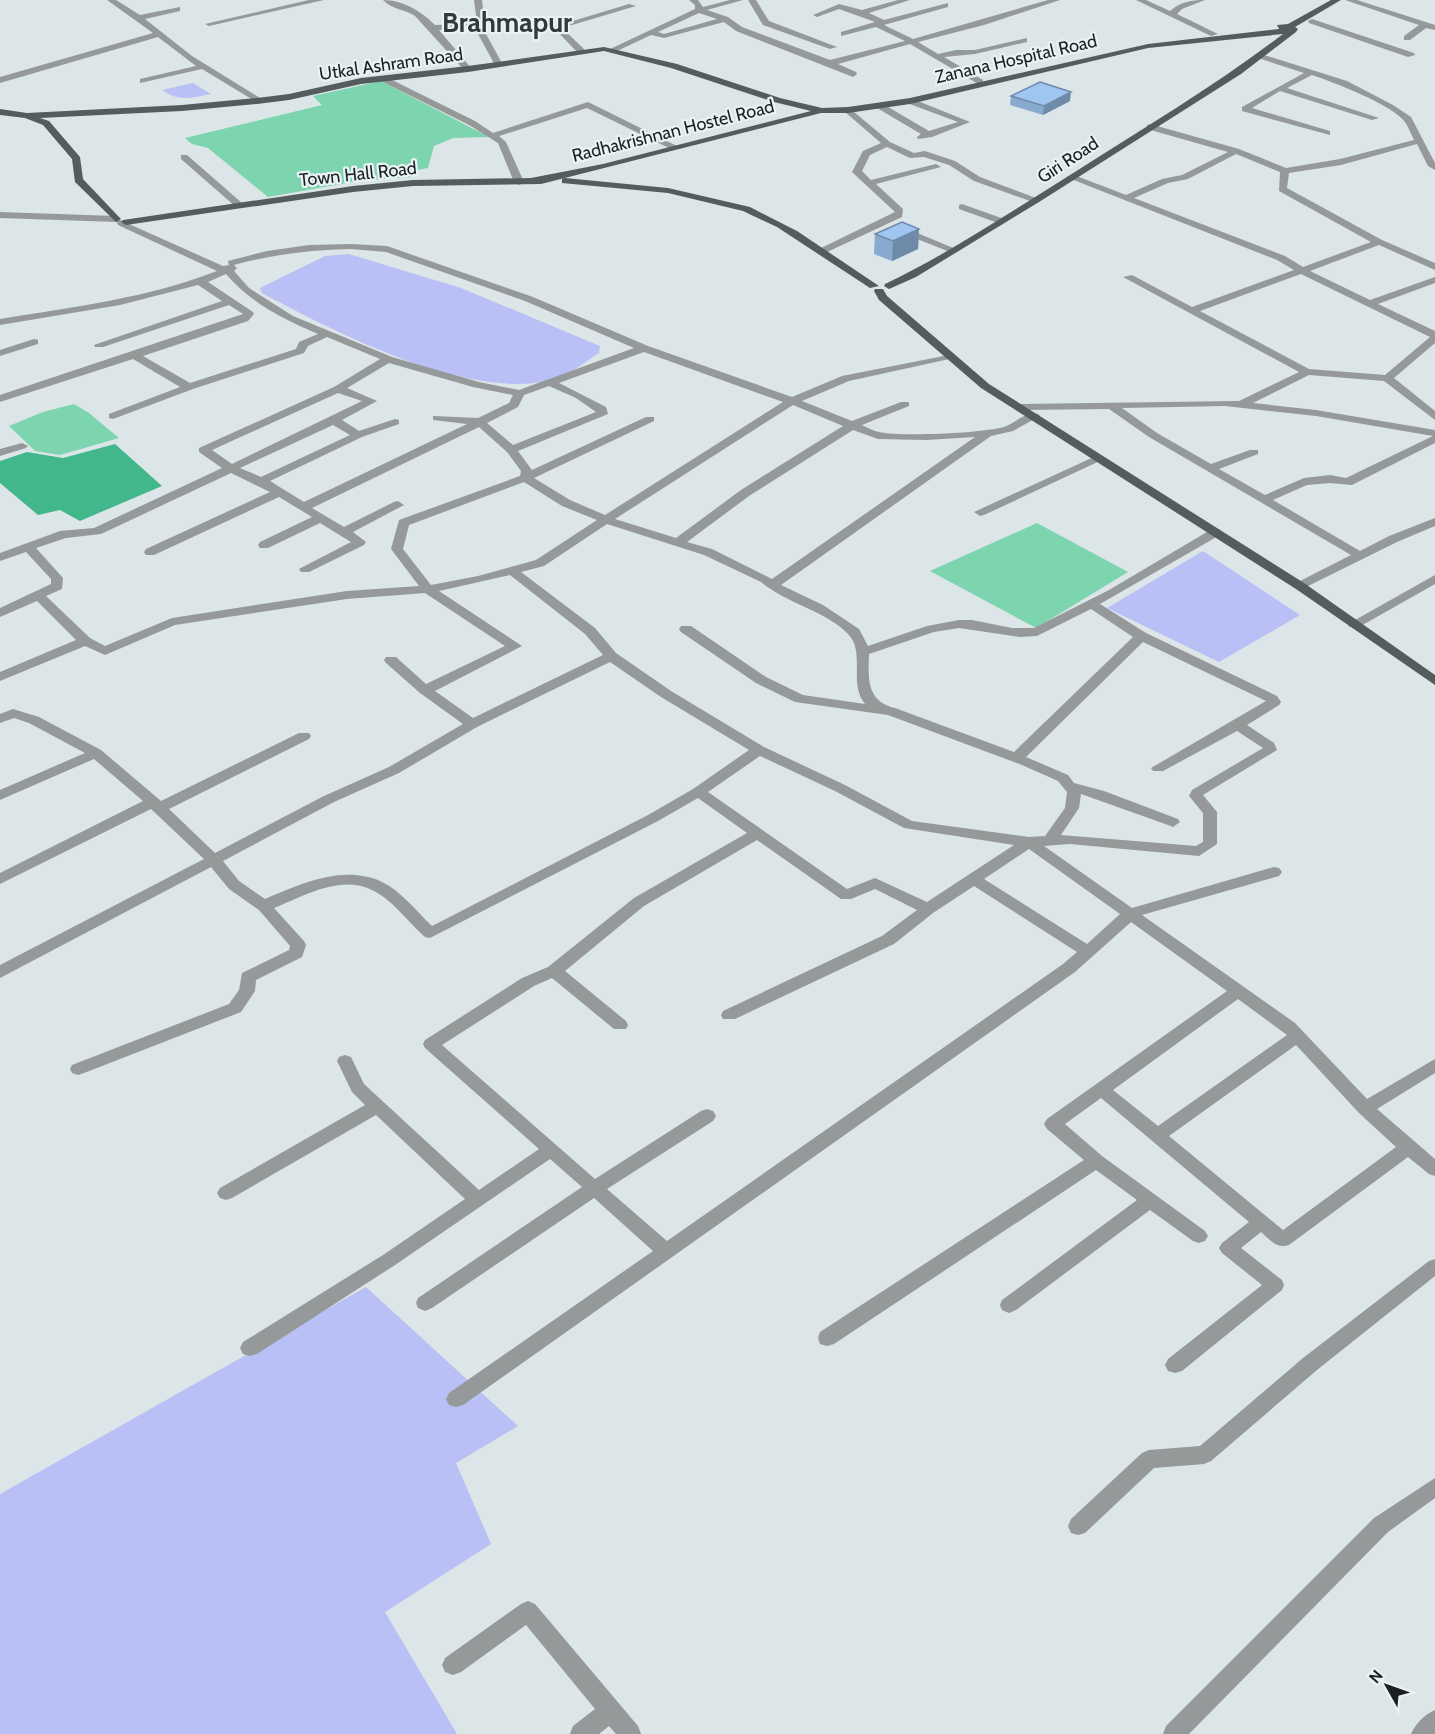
<svg xmlns="http://www.w3.org/2000/svg" width="1435" height="1734" font-family="Cabin,sans-serif">
<style>
.green{fill:#7cd5ae}
.forest{fill:#41b78b}
.water{fill:#b9c0f5}
.lines{fill:none;stroke-linecap:round;stroke-linejoin:round}
.minor{fill:#959999;fill-rule:evenodd}
.major{fill:#555c5c;fill-rule:evenodd}
.wall{fill:#88aacf}
.shaded-wall{fill:#6f8ba9}
.building{fill:#9ec6f1;stroke:#6f8ba9;stroke-width:1.5}
.labels{text-anchor:middle;stroke-width:4.5;stroke-linejoin:round;paint-order:stroke}
.far-street-label{font-size:18px;fill:#1d2021;stroke:#e9f2f5}
.far-town-label{font-size:27px;font-weight:bold;fill:#32393b;stroke:#e9f2f5}
</style>
<rect width="100%" height="100%" fill="#dce5e8"/>
<path class="green" d="M381 81 489 137 453 138 434 146 428 168 412 171 411 177 358 181 268 197 208 148 192 144 185 138 322 105 313 96Z
M74 404 89 413 119 438 60 455 35 451 9 426 43 412Z
M1037 523 1128 572 1036 628 930 571Z"/>
<path class="forest" d="M115 444 162 486 80 521 60 510 38 515 0 483V461L27 452 63 458Z"/>
<path class="water" d="M193 83 211 94C191 98 179 102 162 90Z
M349 254 461 288 600 346 599 353C585 362 568 376 551 380 468 401 335 332 262 293L260 288 325 256Z
M1203 551 1300 615 1219 662 1107 608Z
M366 1287 518 1426 456 1463 491 1544 385 1612 457 1734H0V1494Z"/>
<g class="lines">
<path class="minor" d="M107 0H116L140 15 180 7V11L145 19 192 56 265 101 258 103 202 69 140 83V79L196 66 158 37 0 83V77L153 33Z
M309 0H324L209 26 205 24Z
M383 0C403 0 421 11 435 25L477 23 474 0H482L486 34 503 65 496 67 478 34 477 28 439 30 472 69 465 71 415 16C405 9 392 10 383 0Z
M689 0H698L703 7 730 0H743L707 10 728 17 742 27 830 60 905 41 876 27 841 36V32L875 22 839 9 817 17 813 15 839 4 862 10 898 0H910L869 13 884 20 948 3V7L884 25 913 39 1048 0H1060L984 25 918 42 938 54 956 50H975L1027 38V42L975 54 944 57 983 80V84L980 85 910 44 838 64 856 72 857 74 853 77 736 31 724 22 664 38 651 35 615 52 608 50 695 9V5ZM699 13 717 19 664 34 658 32Z
M748 0H756L769 21 837 47 830 49 763 25Z
M1136 0H1146L1170 11C1180 2 1192 0 1205 0L1182 9 1177 14 1218 34 1211 36Z
M1345 0H1357L1435 25V30L1426 28 1410 40H1404V36L1419 25Z
M629 4 636 6 562 28 584 49V53H578L553 27Z
M1312 19 1414 53 1415 55 1408 57 1309 23 1308 21Z
M1261 54 1347 81 1393 105 1411 117 1435 163V170L1428 166 1417 144 1341 165 1289 173 1287 188 1382 240 1435 263V270L1379 245 1310 271 1370 300 1435 277V283L1378 304 1435 331V343L1394 378 1435 411V420L1384 381 1309 375 1253 403 1316 410 1435 430V443L1352 485 1330 483 1307 485 1273 500 1360 551 1389 536 1435 518V526L1397 542 1300 590 1296 589 1294 586 1296 583 1351 555 1149 437 1109 409 1020 410 1014 407 1020 404 1239 401 1299 372 1123 277 1132 275 1192 307 1294 270 1277 260 1066 177 1074 175 1126 195 1162 179 1182 175 1228 152 1147 129V125L1150 124 1239 149 1286 168 1340 159 1414 140C1411 134 1409 128 1405 122 1393 105 1333 82 1312 75L1287 88 1379 118 1372 120 1280 91 1252 108 1330 131V135L1242 111V107L1304 73 1258 58 1257 56ZM1236 154 1280 172 1279 191 1371 242 1303 267 1285 256 1134 198 1168 183 1188 179ZM1301 274 1430 337 1385 375 1309 369 1200 311ZM1225 406 1316 416 1433 436 1346 478 1330 475 1304 478 1265 495 1219 469 1258 454V450H1250L1211 464 1157 433 1122 408Z
M384 76 475 121 493 133 588 102 681 148 673 150 587 108 499 136 506 142 524 182 519 185 514 182 498 143 469 125 381 81 380 79Z
M907 99H913L970 122 932 137 918 139 917 137 921 134 877 108V104H883L929 131 958 122 907 103Z
M848 107 890 142 914 153 925 151 955 161 980 177 1041 200 1033 202 974 181 949 165 924 157 910 158 887 147 870 155 862 171 871 180 936 164 941 167 876 184 903 209 902 217 825 253H819V249L895 212 852 172 863 151 881 143 845 112 844 110Z
M181 155H187L242 203V207H236L181 159Z
M962 204 1004 219 1006 221 998 223 959 209V205Z
M0 212 116 216 119 217 120 220 223 266 229 265 228 261 267 251 309 245 351 244 387 246 533 297 648 346 792 397 842 376 954 354V358L849 381 802 401 852 421 901 402H909V406L862 425C868 428 874 431 879 432 900 437 983 433 1004 427 1015 423 1026 411 1038 414L1040 416 1013 431 991 436 781 585 823 605 859 629 868 646 927 626 959 620H972L1012 628H1034L1109 590 1212 529H1220V535L1100 604 1146 633 1277 696 1281 702 1279 705 1247 725 1274 743 1277 750 1203 795 1217 812V844L1199 856 1070 844 1044 846 1132 908 1274 867 1279 868 1282 872 1279 876 1142 915 1295 1023 1367 1099 1435 1059V1073L1377 1109 1435 1159V1176L1429 1174 1408 1157 1289 1245C1277 1249 1270 1240 1261 1232L1241 1248 1282 1280 1284 1285 1282 1290 1182 1371 1175 1373 1168 1371 1165 1365 1168 1359 1262 1285 1222 1253 1219 1248 1222 1243 1249 1222 1101 1098 1065 1124 1102 1156 1205 1231 1208 1236 1205 1241 1199 1243 1193 1241 1150 1210 1016 1310 1009 1313 1002 1310 1000 1305 1002 1300 1137 1200 1096 1170 834 1344 827 1346 820 1344 818 1338 820 1332 1084 1160 1047 1129 1044 1124 1047 1119 1227 991 1131 922 1075 972 463 1405 456 1407 449 1405 446 1399 449 1393 653 1251 594 1198 432 1308 425 1311 418 1308 416 1303 418 1298 582 1187 550 1159 395 1265 257 1354 250 1356 243 1354 240 1348 243 1342 383 1255 465 1199 376 1115 232 1198 226 1200 220 1198 217 1193 220 1188 365 1105 352 1092 337 1061 339 1057 345 1055 351 1057 364 1084 479 1190 539 1149 425 1048 423 1044 425 1040 522 978 548 967 634 898 747 833 698 798 658 821 430 938 425 937C408 922 393 900 372 890 341 874 303 896 274 908L304 941 306 945 302 957 256 980 255 991 241 1012 84 1073 78 1075 72 1073 70 1069 72 1065 229 1004 239 990 242 973 289 950 290 946 259 910 229 889 211 867 0 978V965L204 859 151 809 0 884V873L143 801 94 759 0 800V790L85 753 29 723 14 718 0 723V714L13 709 39 717 101 750 161 801 299 733H309L311 736 309 739 169 809 215 853 324 796 389 767 463 724 420 693 386 663 384 660 386 657H396L426 684 505 646 425 593 347 599 175 625 105 655 85 646 0 681V672L76 640 37 601 0 617V608L51 584V579L26 552 0 561V553L60 531 94 528 222 468 199 452V448L334 387 380 359 327 337 308 346 304 353 193 389 113 419 109 418V414L180 387 133 359 0 402V395L243 314 229 305 103 347H95L94 345 222 301 198 285 120 305 0 325V319C73 307 148 298 217 271L118 225 117 222 0 218ZM351 249 386 252 525 301 634 348 519 390 479 382 392 357 293 316 249 288 234 271 237 268 234 265C273 254 311 250 351 249ZM226 274C251 303 283 319 318 334L299 342 296 349 190 383 143 356 248 321 254 314 253 312 208 282ZM644 352 783 402 605 515 570 500 534 478 654 421V417H646L532 470 518 451 608 414 606 407 559 383ZM389 363 473 387 513 395 509 403 478 418 433 416V420L467 424 304 502 270 481 362 437 399 424V420L395 419 359 431 342 420 377 401 347 388ZM549 386 576 398 596 412 513 445 487 423 518 407 524 395ZM338 393 362 401 232 464 212 450ZM793 405 843 426 741 490 676 538 615 519ZM333 425 350 435 261 477 240 468ZM479 427 507 452 521 471 520 476 399 520 391 549 419 586 347 591 172 618 105 646 90 638 46 596 62 589 63 578 36 548 66 538 101 534 231 473 270 492 146 549 144 552 146 555H154L279 497 312 517 260 542 258 545 260 548H268L320 523 351 542 299 569 301 572H309L364 545 366 542 353 532 404 505 398 501 394 502 344 527 312 508ZM853 430 878 439 926 440 975 437 772 579 712 549 687 542 749 496ZM524 482 562 506 597 520 536 560 478 576 431 585 403 549 409 525ZM607 524 704 555 761 582C785 603 826 611 848 634 866 652 848 684 865 704L803 695 766 677 691 626H681L679 629 681 632 756 683 795 702 888 715 1022 765 1058 781 1067 792 1065 808 1045 836 1029 837 912 821 845 785 764 747 671 691 616 653 595 628 521 572 544 566ZM510 575 585 634 603 655 473 718 435 691 522 646 439 591ZM1091 609 1133 637 1014 752 895 708C867 701 868 680 869 654L934 632 959 628 1020 637 1037 636ZM1143 642 1266 701 1151 768 1153 771H1163L1237 731 1263 748 1192 790 1189 796 1203 813V842L1196 846 1061 835 1079 808 1081 794 1168 825 1173 827 1180 822 1178 819 1104 791 1074 783 1068 775 1026 757ZM610 662 661 697 749 750 693 789 648 815 432 926C416 911 401 891 382 882 344 864 301 884 265 899L239 881 223 861 334 802 399 773 477 727ZM760 756 835 791 904 828 1014 845 927 902 875 878 847 889 708 792ZM757 840 841 899H851L875 889 917 910 882 936 723 1011 721 1015 723 1019H735L894 944 933 913 974 886 1077 952 1063 964 667 1241 607 1189 713 1121 716 1116 713 1111 707 1109 701 1111 595 1179 442 1045 534 986 552 978 614 1029H626L628 1025 626 1021 565 971 644 906ZM1029 849 1120 914 1087 944 984 879ZM1238 999 1287 1035 1158 1126 1113 1090ZM1296 1045 1359 1113 1396 1147 1283 1230 1169 1136Z
M897 227H903L958 250 950 252 897 231Z
M34 339 38 340V344L0 356V350Z
M22 443 28 446 26 448 0 456V449Z
M1098 455 1104 458 1102 460 984 515 980 516 974 512Z
M1435 575V584L1359 627H1349L1348 624Z
M1435 1259V1276L1317 1370 1211 1461 1204 1464 1154 1468 1085 1533 1078 1535 1071 1533 1068 1526 1071 1519 1142 1453 1149 1450 1200 1446 1303 1358 1429 1261Z
M1435 1478V1498L1388 1532 1189 1734H1163L1166 1726 1374 1518Z
M528 1601 535 1604 638 1726 641 1734H616L609 1726 599 1734H570L573 1726 595 1709 526 1625 461 1672 453 1675 445 1672 442 1665 445 1658 521 1604Z
M1435 1710V1734H1411C1416 1723 1424 1715 1435 1710Z"/>
<path class="major" d="M1331 0H1341L1295 27 1298 29 1296 32 1241 74 1039 202 916 277 889 289 884 286 885 284C952 252 1015 209 1078 170 1147 126 1218 84 1283 34L1148 48 910 104 848 113H821L541 184 413 186 353 192 126 225 121 222 123 220 353 186 413 180 531 178 603 164 811 111 774 102 671 68 604 51 468 72 361 84 289 100 257 104 182 111 40 118 49 121 80 157 83 179 119 217 121 219 116 222 75 182 72 159 43 125 25 118 0 115V109L27 113 182 105 257 98 289 94 361 78 468 66 604 47 677 64 780 98 822 108 848 107 910 98 1148 44 1279 29 1277 25 1288 24Z
M565 178 668 188 750 207 797 231 879 286 870 288 777 227 743 211 668 193 562 183V179Z
M875 289H883L887 296 989 384 1304 583 1435 675V685L1296 589 981 388 879 300 874 291Z"/>
</g>
<path class="wall" d="M1011 96 1070 101 1043 115 1010 105Z
M919 229 918 249 892 261 874 254 875 234Z"/>
<path class="shaded-wall" d="M1071 92 1070 101 1043 115 1044 106Z
M919 229 918 249 892 261 893 241Z"/>
<path class="building" d="M1040 82 1071 92 1044 106 1011 96Z
M902 222 919 229 893 241 875 234Z"/>
<g class="labels">
<g class="far-street-label">
<text transform="translate(1016 59) rotate(-13)" y="6">Zanana Hospital Road</text>
<text transform="translate(391 64) rotate(-8)" y="6">Utkal Ashram Road</text>
<text transform="translate(673 131) rotate(-14)" y="6">Radhakrishnan Hostel Road</text>
<text transform="translate(1068 160) rotate(-33)" y="6">Giri Road</text>
<text transform="translate(358 174) rotate(-6)" y="6">Town Hall Road</text>
</g>
<g class="far-town-label">
<text x="507" y="32">Brahmapur</text>
</g>
</g>
<g transform="translate(1387 1686) rotate(310)" stroke="#e9f2f5" stroke-width="4.5" paint-order="stroke">
<path d="M0-4.5L10 22L0 15L-10 22Z" fill="#1d2021"/>
<text y="-9" font-size="16" font-weight="bold" text-anchor="middle" fill="#1d2021">N</text>
</g>
</svg>
